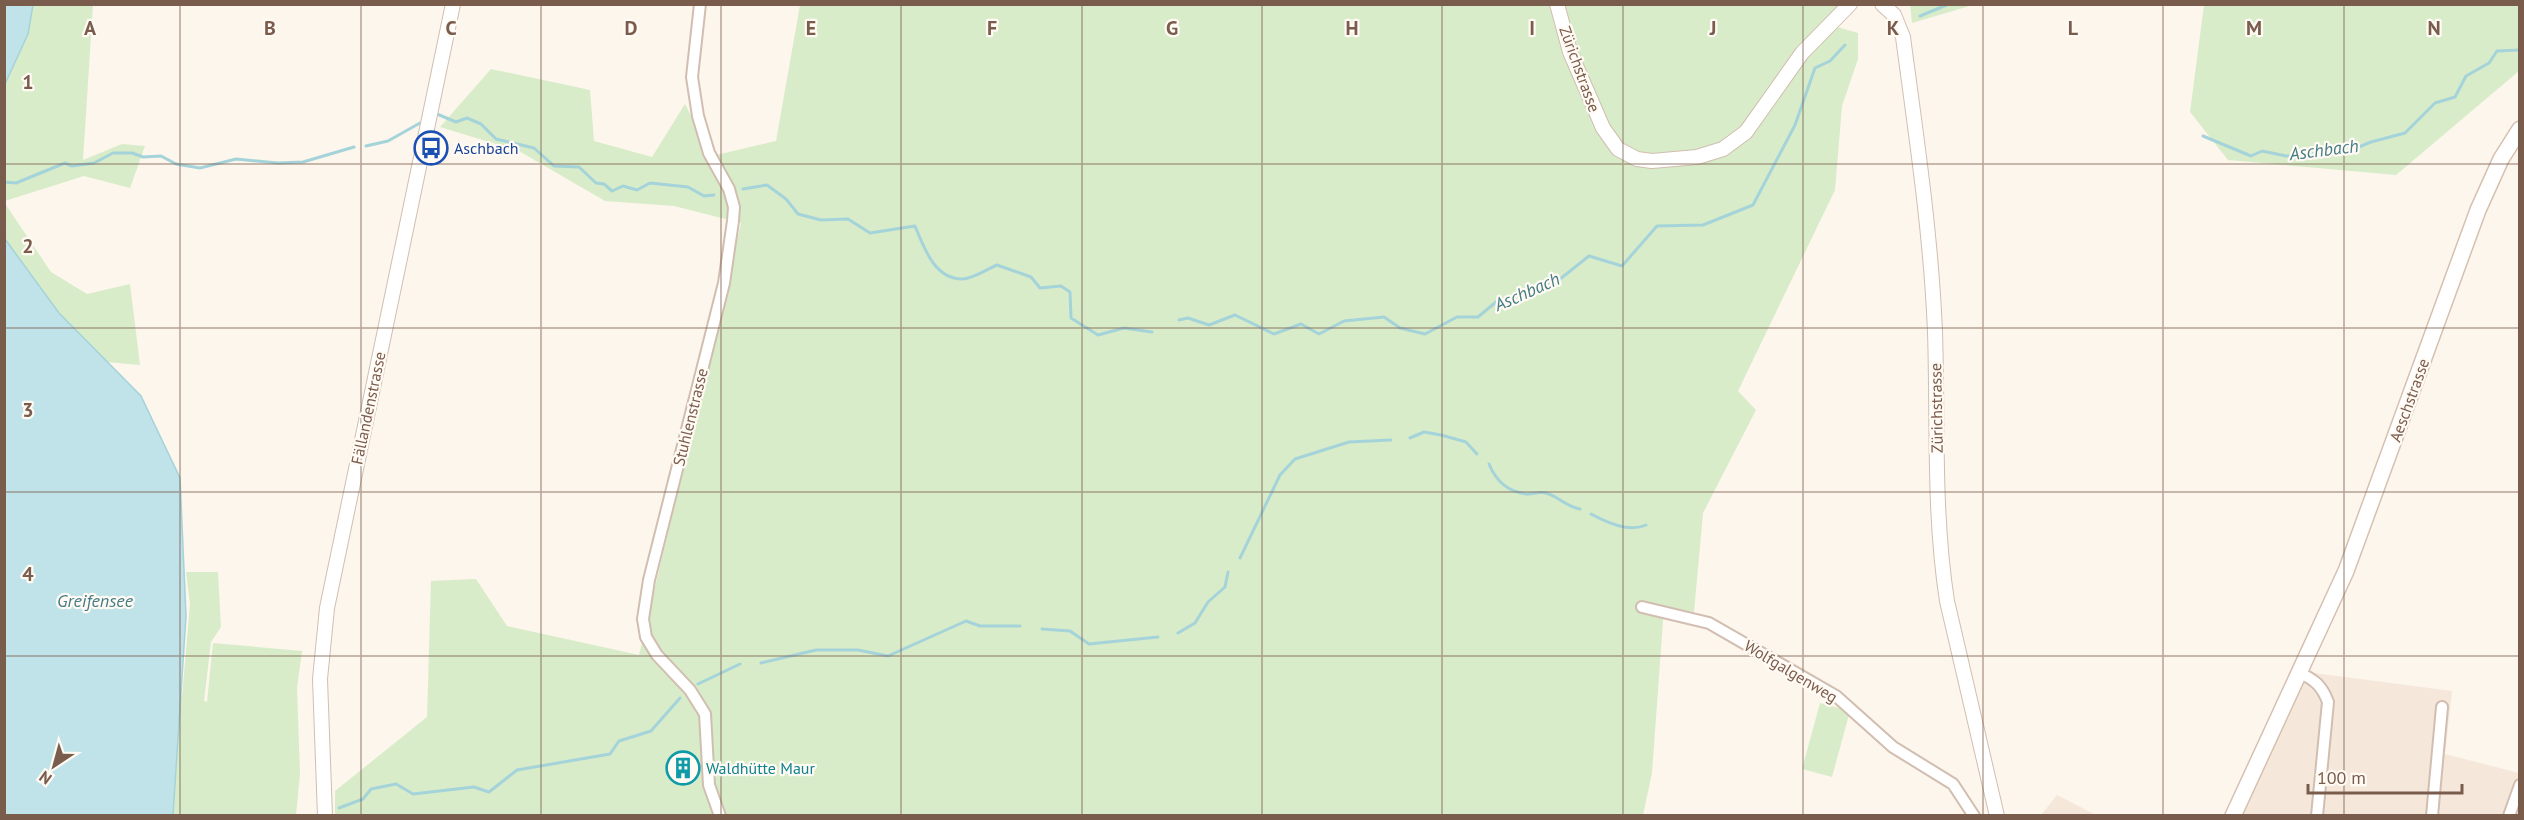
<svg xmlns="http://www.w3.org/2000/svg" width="2524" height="820" font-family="'PT Sans',sans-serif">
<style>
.residential{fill:#f5e8da}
.green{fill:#d8ecc9}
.water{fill:#bfe3e8;stroke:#a5d3da;stroke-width:1.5}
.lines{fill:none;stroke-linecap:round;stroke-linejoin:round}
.stream{stroke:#a5d3da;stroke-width:3}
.minor-casing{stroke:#d1beb0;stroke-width:14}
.tertiary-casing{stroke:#d1beb0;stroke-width:16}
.secondary-casing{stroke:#d6c0b0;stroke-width:18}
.minor{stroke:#fff;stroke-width:10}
.tertiary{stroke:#fff;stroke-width:14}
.secondary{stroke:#fff;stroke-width:15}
.grid{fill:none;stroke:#7a5c4d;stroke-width:1.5;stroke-opacity:0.55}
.labels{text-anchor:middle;stroke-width:4.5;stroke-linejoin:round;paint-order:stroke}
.street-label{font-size:16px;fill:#7a5c4d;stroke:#fffaf3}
.transit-label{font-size:16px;fill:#164399;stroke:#fffaf3;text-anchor:start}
.culture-label{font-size:16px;fill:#0d838f;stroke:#fffaf3;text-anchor:start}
.water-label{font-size:18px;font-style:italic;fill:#437c86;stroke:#fffaf3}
.grid-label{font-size:20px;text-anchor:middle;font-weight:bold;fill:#7a5c4d;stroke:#fffaf3;stroke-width:4.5;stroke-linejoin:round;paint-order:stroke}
</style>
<rect width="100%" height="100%" fill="#fdf6ec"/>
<path class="residential" d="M2299 671 2452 691 2445 754 2519 773V815L2232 816Z
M2057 795 2096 815H2041Z"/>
<path class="green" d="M1910 4H1973V5L1912 23Z
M18 5H93L83 160 122 144 145 146 130 188 84 176 5 201 4 63Z
M800 5H1847L1827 24 1858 33V59L1842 106 1835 190 1738 391 1756 410 1703 513 1694 612 1664 607 1652 773 1643 815 335 816V791L427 717 431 581 476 579 507 626 639 655 741 223 674 206 605 201 519 151 440 127 491 69 590 90 594 141 652 157 685 104 712 156 776 141Z
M2204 5H2519V71L2396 175 2228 160 2190 112Z
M4 202 51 272 87 294 130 284 140 365 107 362 59 313 5 239Z
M186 572H218L221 627 211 642 204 701 207 702 213 643 302 651 297 688 300 774 296 815 172 816 178 696 182 697 190 604Z
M1820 703 1850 711 1832 777 1802 769Z"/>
<path class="water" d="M5 4 33 5 28 34 5 84Z
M5 239 59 313 141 396 180 478 186 616 173 815H5Z"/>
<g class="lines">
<path class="stream" d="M1920 16 1949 4
M437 114 456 122 467 118 481 124 496 139 534 148 554 166 579 167 596 183 604 184 612 191 623 186 637 190 650 183 688 187 704 196 714 195
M2203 136 2251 156 2262 151 2286 156 2349 151 2371 142 2405 133 2435 103 2455 97 2466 76 2489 63 2497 51 2520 50
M366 146 388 141 420 123
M4 182 16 183 65 163 72 166 94 163 113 153H132L143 157 161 156 176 164 200 168 236 159 278 163 303 162 354 147
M743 189 767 185 786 199 798 214 821 220 848 219 870 233 915 226C924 247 934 279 962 279 973 279 987 269 997 265L1031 277 1040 288 1061 286 1070 292 1071 318 1098 335 1124 328 1152 332
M1179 320 1188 318 1209 325 1235 315 1274 334 1301 324 1319 334 1344 321 1384 317 1400 328 1425 334 1457 317H1478L1496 302 1555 283 1589 256 1622 266 1657 226 1703 225 1753 205 1795 125 1815 68 1830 61 1845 45
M1410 438 1424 432 1441 435 1466 442 1477 454
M1489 464C1496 481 1507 492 1527 494 1533 494 1540 491 1546 493 1558 496 1565 506 1580 509
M1591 514C1606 522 1629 533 1646 525
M1240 558 1280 475 1295 459 1349 442 1391 440
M1042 629 1070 631 1089 644 1158 637
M1178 633 1195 623 1208 602 1225 587 1228 572
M761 663 816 650H858L888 656 966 621 980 626H1020
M698 684 740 664
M339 808 363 799 371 789 396 784 413 794 474 787 489 792 517 770 610 754 619 741 651 731 680 698"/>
<g class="minor-casing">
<path id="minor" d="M700 4 692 77 698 116 709 153 729 189 734 207 733 221 724 283 649 580 643 619 646 637 657 655 690 690 705 714 709 785 720 816
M1642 607 1709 623 1836 696 1893 747 1953 784 1974 816
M2300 673C2315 680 2322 686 2328 702L2317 816
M2432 816 2442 707
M2509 816 2520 785"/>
</g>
<g class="tertiary-casing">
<path id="tertiary" d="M1557 4 1570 52 1603 128 1618 149 1637 159 1652 161 1697 157 1723 149 1746 132 1802 53 1850 4
M1882 4 1894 15 1903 37C1916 135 1931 233 1935 332 1938 422 1933 511 1947 601L1997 816
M325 816 320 679 327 608 453 4"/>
</g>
<g class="secondary-casing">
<path id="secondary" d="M2233 816 2346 571 2478 210 2501 159 2520 129"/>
</g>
<use href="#minor" class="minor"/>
<use href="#tertiary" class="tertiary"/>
<use href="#secondary" class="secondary"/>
</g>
<path class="grid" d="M180 4V816M361 4V816M541 4V816M721 4V816M901 4V816M1082 4V816M1262 4V816M1442 4V816M1623 4V816M1803 4V816M1983 4V816M2163 4V816M2344 4V816M4 164H2520M4 328H2520M4 492H2520M4 656H2520"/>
<defs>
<g id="bus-ring" transform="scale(1.725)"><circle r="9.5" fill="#fffaf3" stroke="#1a4fb4" stroke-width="1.5"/><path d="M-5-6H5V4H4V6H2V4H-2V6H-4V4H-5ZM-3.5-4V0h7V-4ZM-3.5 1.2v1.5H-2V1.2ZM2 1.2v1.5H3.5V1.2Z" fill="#1a4fb4"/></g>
<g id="building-ring" transform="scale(1.725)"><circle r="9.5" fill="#fffaf3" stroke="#0f9aa8" stroke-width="1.5"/><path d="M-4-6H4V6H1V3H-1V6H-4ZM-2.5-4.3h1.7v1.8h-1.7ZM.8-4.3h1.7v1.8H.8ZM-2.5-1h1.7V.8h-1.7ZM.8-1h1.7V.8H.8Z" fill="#0f9aa8"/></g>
</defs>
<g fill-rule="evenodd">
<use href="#bus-ring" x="431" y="148"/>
<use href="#building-ring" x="683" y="768"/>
</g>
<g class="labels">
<g class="street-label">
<text transform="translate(1580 69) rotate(70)" y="6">Zürichstrasse</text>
<text transform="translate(2409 400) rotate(-70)" y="6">Aeschstrasse</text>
<text transform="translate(368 408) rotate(-78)" y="6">Fällandenstrasse</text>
<text transform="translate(1936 408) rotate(-91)" y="6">Zürichstrasse</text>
<text transform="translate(690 417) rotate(-76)" y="6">Stuhlenstrasse</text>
<text transform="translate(1791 671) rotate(31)" y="6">Wolfgalgenweg</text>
</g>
<g class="transit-label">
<text x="454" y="154">Aschbach</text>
</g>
<g class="culture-label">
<text x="706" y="774">Waldhütte Maur</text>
</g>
<g class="water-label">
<text transform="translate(2324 150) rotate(-7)" y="6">Aschbach</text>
<text transform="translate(1527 292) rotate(-24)" y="6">Aschbach</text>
<text x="95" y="607">Greifensee</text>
</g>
</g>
<g class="grid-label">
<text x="90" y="35">A</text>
<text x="270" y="35">B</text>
<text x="451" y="35">C</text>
<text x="631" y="35">D</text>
<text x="811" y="35">E</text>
<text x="992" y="35">F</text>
<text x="1172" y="35">G</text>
<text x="1352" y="35">H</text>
<text x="1532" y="35">I</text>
<text x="1713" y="35">J</text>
<text x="1893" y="35">K</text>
<text x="2073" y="35">L</text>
<text x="2254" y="35">M</text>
<text x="2434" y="35">N</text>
<text x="28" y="89">1</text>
<text x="28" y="253">2</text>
<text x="28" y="417">3</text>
<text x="28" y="581">4</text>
</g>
<rect width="2524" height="820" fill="none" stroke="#7a5c4d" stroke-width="12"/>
<g transform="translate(54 766) rotate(216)" stroke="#fffaf3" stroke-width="4.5" paint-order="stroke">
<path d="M0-4.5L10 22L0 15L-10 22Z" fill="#7a5c4d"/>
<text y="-9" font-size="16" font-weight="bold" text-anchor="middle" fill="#7a5c4d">N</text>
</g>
<path d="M2308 784v9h154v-9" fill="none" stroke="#7a5c4d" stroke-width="3"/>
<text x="2317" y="784" font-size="18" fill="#7a5c4d" stroke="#fffaf3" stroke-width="4.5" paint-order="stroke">100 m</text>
</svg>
